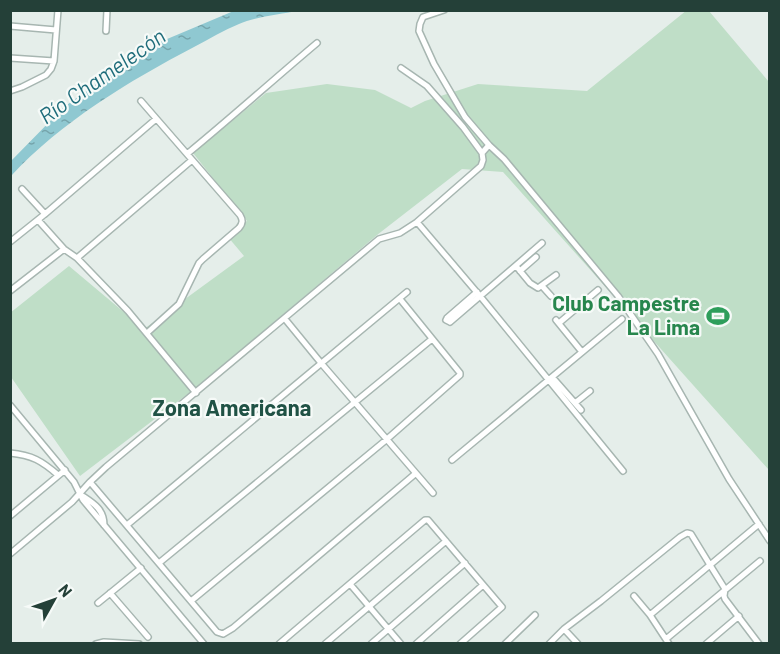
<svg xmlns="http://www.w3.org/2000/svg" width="780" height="654" font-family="Barlow,sans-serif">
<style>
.green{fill:#bfdec7}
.water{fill:url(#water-ripples)}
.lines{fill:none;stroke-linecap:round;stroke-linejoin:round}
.minor-casing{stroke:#a7b6b1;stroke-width:8}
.minor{stroke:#fff;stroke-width:5}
.labels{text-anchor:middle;stroke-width:4.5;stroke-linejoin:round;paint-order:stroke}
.leisure-label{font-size:21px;font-weight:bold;fill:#27864d;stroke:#f6faf8;text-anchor:end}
.water-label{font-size:22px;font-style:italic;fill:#1f6d7b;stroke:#f6faf8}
.neighbourhood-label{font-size:22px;font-weight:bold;fill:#205245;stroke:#f6faf8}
</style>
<defs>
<pattern id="water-ripples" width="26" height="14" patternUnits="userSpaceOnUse" patternTransform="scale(1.5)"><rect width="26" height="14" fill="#8fc8d1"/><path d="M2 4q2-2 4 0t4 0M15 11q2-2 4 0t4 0" fill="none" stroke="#75a4ab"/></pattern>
</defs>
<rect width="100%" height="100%" fill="#e5eeea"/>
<path class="green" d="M687 10 709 11 769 82V470L503 172 462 169 377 235 202 383 80 476 11 377 10 313 69 266 144 329 244 256 228 237 247 221 193 153 266 93 327 84 375 90 411 108 425 101 478 84 587 91Z"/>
<path class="water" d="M236 10 297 11C281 14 254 17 239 24 224 30 209 39 194 47 129 81 61 122 11 176V161L64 107 99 82 160 42Z"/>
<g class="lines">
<g class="minor-casing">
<path id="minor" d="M444 10 423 17 420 24 419 31 434 64 465 117 489 145
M10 26 56 30
M106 31 107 10
M10 58 54 61
M401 68 427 86 463 127 482 153 483 160 481 166 417 222
M10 91 22 87 46 75 51 69 54 61 58 10
M141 101 240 215C243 220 243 223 239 228L203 259 199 263 179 304 147 333
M482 153 489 145 504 159 618 296 658 354 729 479 770 541
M187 154C231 118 273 80 317 43
M22 189 45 214
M38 220 64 249 77 258 128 311 196 393
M10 242 45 214 156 119
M77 258 192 160
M516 266 530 283 538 288 556 275
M520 271 536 257
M542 286 551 296
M10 291 64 249
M285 319 321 363 433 493
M556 320 582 352
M450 322 542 243
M450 322 446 320 447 318 477 292
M559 323 598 290
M552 377 581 410
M575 403 590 391
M10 405 74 482 83 500 204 644
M10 453C32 455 42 461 58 475
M452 460 622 319
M90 482 217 632 223 634 233 628 415 474
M81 495C93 503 104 509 104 525
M10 516 65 470
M759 524 710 565 725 589 724 596 725 599 759 644
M127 525 407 292
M10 554 72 502 90 482 106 467 379 239 400 233 417 222 480 296 623 471
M159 563 432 339
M350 584 401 644
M110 593 148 637
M634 596 650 615
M191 601 386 440 460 375V373L400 299
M98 603 141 568
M564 629 578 644
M666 639 760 561
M96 644 104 642 139 644
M279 644 425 520H428L502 607 460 644
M325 644 446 541
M371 644 465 563
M416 644 483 585
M505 644 535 615
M549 644 564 629 601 601 680 537 687 533 691 534 710 565 650 615 669 644
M706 644 739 616"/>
</g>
<use href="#minor" class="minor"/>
</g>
<defs>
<g id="stadium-bare" transform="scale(1.8)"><path d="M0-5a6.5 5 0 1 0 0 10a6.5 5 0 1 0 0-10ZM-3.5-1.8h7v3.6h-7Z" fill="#2e9e5b" stroke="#f6faf8" stroke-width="2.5" paint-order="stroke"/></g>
</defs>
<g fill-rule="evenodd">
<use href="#stadium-bare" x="718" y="316"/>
</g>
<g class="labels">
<g class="leisure-label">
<text x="700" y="311">Club Campestre<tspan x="700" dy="24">La Lima</tspan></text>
</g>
<g class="water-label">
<text transform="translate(102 76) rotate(-35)" y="8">Río Chamelecón</text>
</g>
<g class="neighbourhood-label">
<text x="232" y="416">Zona Americana</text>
</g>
</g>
<rect width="780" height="654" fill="none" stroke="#244038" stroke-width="24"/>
<g transform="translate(54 600) rotate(50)" stroke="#f6faf8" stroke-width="4.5" paint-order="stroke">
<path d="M0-4.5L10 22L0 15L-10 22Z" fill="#244038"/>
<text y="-9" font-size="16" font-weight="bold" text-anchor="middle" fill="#244038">N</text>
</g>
</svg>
